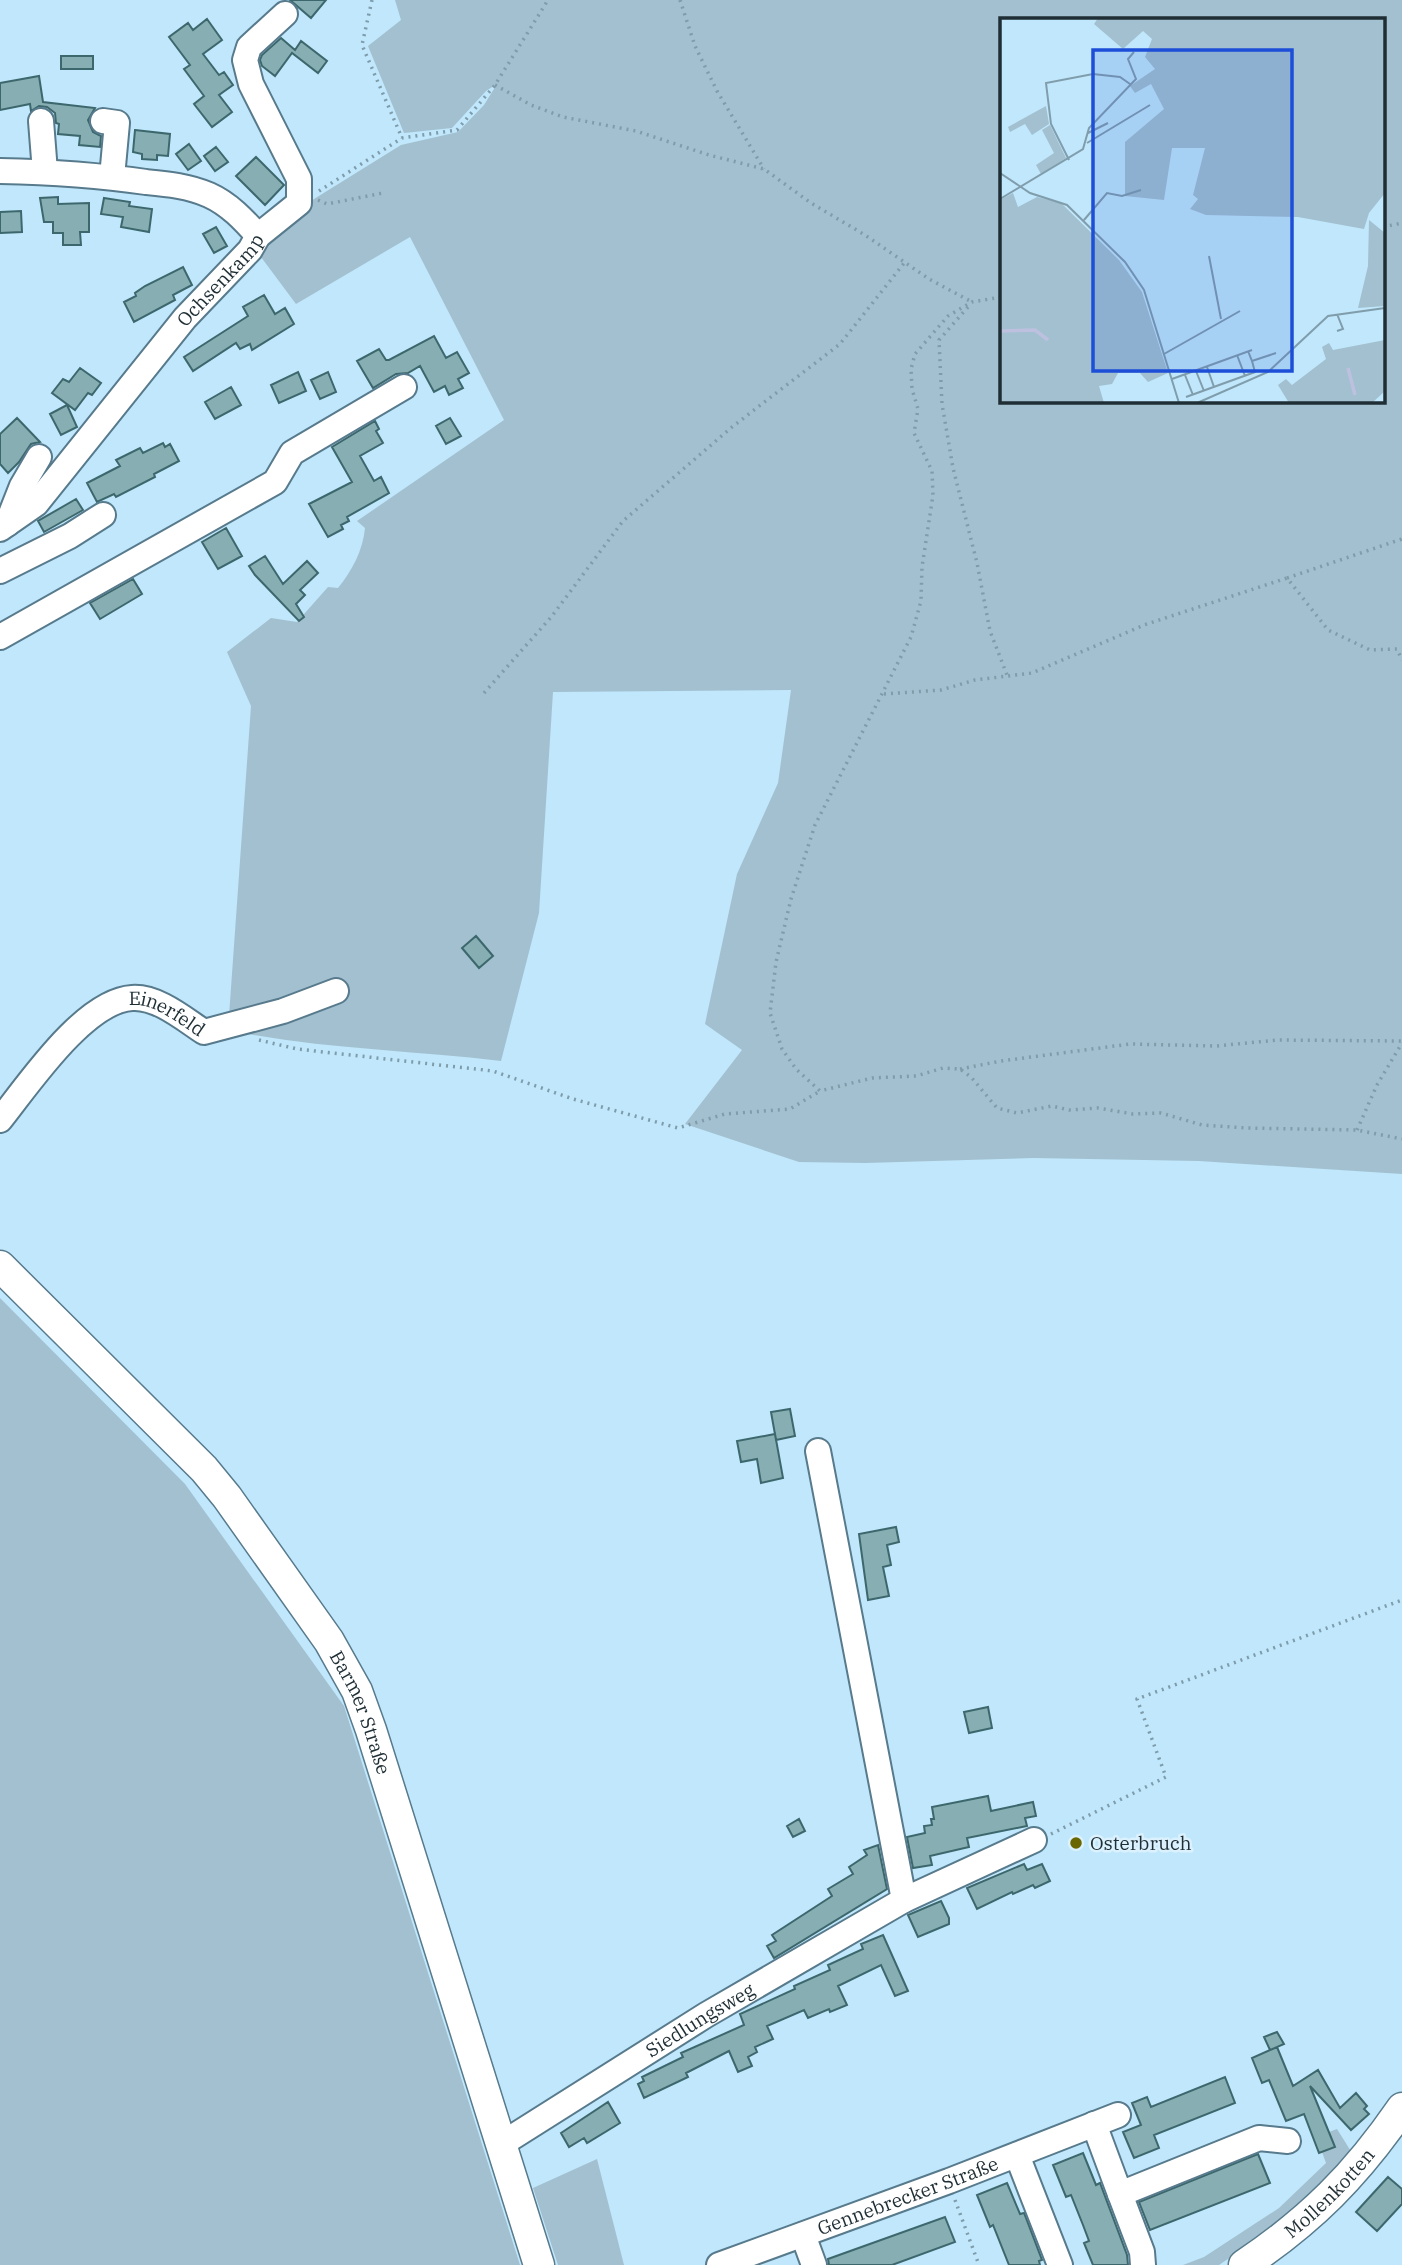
<svg xmlns="http://www.w3.org/2000/svg" width="1402" height="2265" font-family="'IBM Plex Serif',serif">
<style>
.green{fill:#a2c0cf;fill-rule:evenodd}
.building{fill:#87aeb3;stroke:#3c686d;stroke-width:2}
.lines{fill:none;stroke-linecap:round;stroke-linejoin:round}
.minor-casing{stroke:#577a8c;stroke-width:28}
.major-casing{stroke:#577a8c;stroke-width:33}
.path{stroke:#7f9cab;stroke-width:3.5;stroke-dasharray:2 5;stroke-linecap:butt}
.minor{stroke:#fff;stroke-width:24}
.major{stroke:#fff;stroke-width:30}
.poi-dot{fill:#6a6700;stroke:#dbf2fe;stroke-width:2.5}
.labels{text-anchor:middle;stroke-width:5;stroke-linejoin:round;paint-order:stroke}
.street-label{font-size:19px;fill:#1f2e35;stroke:#dbf2fe}
.poi-label{font-size:19px;fill:#1f2e35;stroke:#dbf2fe;text-anchor:start}
.inset-river{fill:none;stroke:#bdc1df;stroke-width:3.5}
.inset-road{fill:none;stroke:#809dac;stroke-width:2}
.view{fill:#1d4ed8;fill-opacity:0.15;stroke:#1d4ed8;stroke-width:3.5}
.inset-edge{fill:none;stroke:#1f2e35;stroke-width:3.5}
</style>
<rect width="100%" height="100%" fill="#c0e7fb"/>
<path class="green" d="M395 0H1402V1174L1199 1161 1034 1158 865 1163 799 1162 685 1124 742 1050 705 1024 737 874 778 783 791 690 553 692 539 913 501 1061C410 1050 317 1049 228 1030L251 706 227 652 271 618 297 622 328 587 338 588C352 571 363 550 365 528L357 521 504 420 410 237 296 304 258 253 306 204 401 145 458 132 484 105 497 84 486 91 452 128 404 133 368 46 401 20ZM1001 19H1383V401H1001Z
M0 1298 185 1484 344 1706 520 2265H0Z
M1337 2129 1352 2153 1326 2186 1280 2224 1219 2265H1183L1204 2257 1279 2208 1326 2163 1322 2152 1335 2147 1329 2132Z
M597 2159 624 2265H558L533 2188Z"/>
<path class="building" d="M290 0H326L311 18Z
M207 19 222 40 203 54 219 75 224 72 233 85 219 95 232 112 212 127 194 104 204 96 184 69 190 65 169 37 188 23 193 30Z
M281 38 295 50 301 41 327 61 318 73 292 53 275 76 262 66 260 60 262 55Z
M61 56H93V69H61Z
M39 76 43 102 95 108 88 120 93 132 101 136 100 147 79 145 80 136 58 134 59 124 56 123 55 113 47 107 39 106 31 111 30 104 0 110V83Z
M135 130 170 134 168 156 157 155V160L142 159V154L133 152Z
M189 144 201 161 188 170 176 154Z
M216 147 228 162 215 171 204 156Z
M256 157 284 185 265 205 236 176Z
M58 197V204L89 203V232H80L81 245H63V233H53V222H44L40 198Z
M104 198 130 202 129 206 152 209 149 232 121 227 123 217 101 214Z
M21 211 22 232 0 233V212Z
M216 227 227 246 214 253 203 234Z
M183 267 192 285 173 295 175 300 134 322 124 302 136 296 135 293 145 286Z
M264 295 275 314 285 308 294 324 252 350 250 344 240 349 236 343 193 371 184 357 248 316 243 307Z
M434 336 446 358 457 352 469 373 458 379 463 388 449 395 445 386 434 392 420 366 408 373 396 374 373 388 357 361 379 349 386 360H389Z
M80 368 101 383 92 395 88 393 75 410 52 393 63 379 69 382Z
M298 372 306 391 279 403 271 385Z
M328 372 336 392 320 399 311 380Z
M231 387 241 405 215 419 205 402Z
M67 405 77 427 61 435 50 414Z
M17 418 40 442 31 444 19 462 8 473 0 464V434Z
M450 418 461 436 446 444 436 426Z
M375 421 379 429 376 431 383 443 360 456 374 481 381 477 389 493 347 517 349 521 341 525 343 529 328 537 309 504 352 482 332 447Z
M163 443 165 447 170 444 179 461 154 474 155 477 116 497 114 494 97 502 87 483 120 466 116 460 140 448 143 453Z
M76 499 83 510 44 532 38 521Z
M226 528 242 556 218 569 202 542Z
M265 556 283 584 307 561 318 573 300 590 305 595 296 604 304 617 299 621 255 575 249 566Z
M133 579 142 594 100 619 90 603Z
M476 936 493 956 479 968 462 948Z
M790 1409 795 1436 776 1440 771 1412Z
M775 1434 783 1478 761 1483 757 1459 741 1462 737 1441Z
M896 1527 899 1542 887 1545 891 1565 883 1567 889 1596 868 1600 859 1534Z
M988 1707 992 1728 969 1733 964 1712Z
M988 1796 991 1811 1033 1802 1036 1816 1025 1818 1027 1826 967 1838 969 1847 930 1856 932 1865 913 1868 907 1837 925 1833 924 1826 932 1825 931 1819H934L932 1807Z
M799 1819 805 1831 793 1837 787 1826Z
M878 1845 887 1889 774 1958 767 1946 776 1941 772 1935 832 1896 828 1889 853 1874 849 1867 867 1855 864 1850Z
M1024 1864 1027 1870 1042 1864 1050 1881 1035 1888 1033 1885 1013 1894 1012 1892 977 1909 967 1888Z
M941 1901 949 1918V1924L918 1937 908 1915Z
M883 1935 908 1991 895 1996 881 1965 838 1986 847 2005 830 2012 829 2009 808 2018 804 2010 767 2026 773 2039 755 2047 757 2052 748 2057 752 2066 738 2072 729 2051 686 2073 688 2077 644 2098 638 2084 644 2081 642 2077 683 2057 681 2053 744 2025 740 2014 795 1989 794 1986 830 1970 828 1965 863 1949 861 1944Z
M1277 2032 1284 2044 1270 2050 1264 2037Z
M1277 2047 1293 2086 1318 2070 1340 2108 1356 2093 1367 2106 1364 2109 1369 2114 1351 2130 1310 2086 1335 2147 1319 2153 1304 2114 1286 2121 1269 2080 1262 2083 1252 2058Z
M1225 2077 1235 2103 1154 2135 1159 2148 1134 2158 1123 2132 1141 2125 1132 2103 1147 2097 1151 2107Z
M608 2102 620 2123 587 2143 584 2138 569 2147 561 2133Z
M1083 2153 1096 2185 1100 2183 1127 2255 1128 2265H1093L1084 2243 1089 2241 1083 2225 1071 2195 1066 2197 1053 2165Z
M1258 2154 1270 2183 1150 2230 1139 2202Z
M1388 2177 1402 2189V2204L1377 2231 1356 2212Z
M1007 2183 1020 2214 1024 2213 1026 2218 1042 2260 1039 2261 1040 2265H1009L993 2225 990 2227 977 2195Z
M945 2217 955 2242 892 2265H829L828 2259Z"/>
<g class="lines">
<g class="minor-casing">
<g id="minor">
<path d="M41 121 45 172"/>
<path d="M103 121 117 123 112 177"/>
<path d="M0 171C49 172 97 175 146 182 167 184 189 186 209 195 229 204 244 220 258 236"/>
<path d="M7 524 22 486 39 457"/>
<path id="s1" d="M0 529 36 504 185 318 250 250 258 236 299 203V179L251 84 245 60 249 47 285 14"/>
<path d="M0 571 70 536 103 515"/>
<path d="M0 637 275 482 292 453 404 387"/>
<path id="s2" d="M0 1120C28 1085 84 1001 132 998 157 996 184 1019 204 1032L283 1011 336 991"/>
<path d="M818 1451 904 1900"/>
<path d="M1094 2124 1120 2194 1259 2138 1288 2141"/>
<path id="s3" d="M500 2145 706 2015 904 1900 1034 1840"/>
<path d="M1017 2155 1060 2265"/>
<path d="M1120 2194 1142 2252 1143 2265"/>
<path d="M803 2235 814 2265"/>
<path id="s4" d="M719 2265 949 2181 1118 2115"/>
</g>
</g>
<g class="major-casing">
<g id="major">
<path id="s5" d="M0 1266 204 1469 227 1497 329 1641 357 1691 371 1730 539 2265"/>
<path id="s6" d="M1244 2265C1311 2220 1356 2175 1402 2108"/>
</g>
</g>
<path class="path" d="M372 0 362 45 402 138
M680 0 695 46 717 91 764 169
M495 85 531 105 563 117 636 131 709 155 764 169 811 203 865 235 929 279 972 302
M319 191 402 138 457 130 495 85 548 0
M318 200 327 204 383 193
M1383 227 1402 223
M1001 297 972 302 948 316 915 354 911 369 912 389 918 409 914 433 932 471 933 495 922 567 921 601 911 637 815 825 791 899 776 962 770 1013 782 1049 796 1069 820 1091 872 1078 916 1076 943 1068 960 1069 971 1077 997 1108 1017 1113 1052 1106 1069 1110 1098 1108 1133 1114 1161 1113 1202 1125 1247 1128 1357 1130 1402 1139
M968 307 939 340 942 404 953 468 977 563 990 631 1007 675
M1287 578 1402 539
M484 693 552 616 623 521 732 427 840 344 905 262
M884 694 941 690 975 680 1032 673 1144 625 1287 578 1328 630 1370 650 1397 649 1402 660
M259 1040 297 1049 493 1071 573 1099 678 1128 725 1114 790 1109 820 1091
M960 1069 1001 1061 1130 1044 1216 1046 1278 1040 1402 1041
M1357 1130 1377 1085 1402 1043
M1051 1834 1166 1777 1137 1699 1402 1600
M955 2200 979 2265"/>
<use href="#minor" class="minor"/>
<use href="#major" class="major"/>
</g>
<circle class="poi-dot" cx="1076" cy="1843" r="7"/>
<g class="labels">
<g class="street-label">
<text dy="7" stroke="none"><textPath href="#s1" startOffset="334">Ochsenkamp</textPath></text>
<text dy="7" stroke="none"><textPath href="#s2" startOffset="222">Einerfeld</textPath></text>
<text dy="7" stroke="none"><textPath href="#s5" startOffset="579">Barmer Straße</textPath></text>
<text dy="7" stroke="none"><textPath href="#s3" startOffset="236">Siedlungsweg</textPath></text>
<text dy="7" stroke="none"><textPath href="#s6" startOffset="112">Mollenkotten</textPath></text>
<text dy="7" stroke="none"><textPath href="#s4" startOffset="201">Gennebrecker Straße</textPath></text>
</g>
<g class="poi-label">
<text x="1090" y="1850">Osterbruch</text>
</g>
</g>
<g transform="translate(1000 18)">
<rect width="385" height="385" fill="#c0e7fb"/>
<path d="M98 0H385V175L369 195 364 211 298 199 206 197 190 191 198 181 193 177 205 130H172L164 182 125 178V124L164 91 151 66 135 75 130 68 155 51 145 39 152 21 143 13 123 31 94 6ZM46 88 49 106 32 117 25 106 10 114 8 109ZM50 107 66 140 41 156 36 147 54 135 42 112ZM13 175 18 189 37 179 61 185 119 242 142 274 168 355 148 364 140 355H118L112 366 99 368 104 385H0V182ZM369 202 385 215V288L358 290 368 248ZM385 322V373L372 385H289L278 367 286 361 292 367 326 341 322 329 329 325 333 332Z" fill="#a2c0cf"/>
<path class="inset-river" d="M0 313 35 312 48 322M348 350 355 377"/>
<path class="inset-road" d="M88 115 108 105M87 125 150 87M69 142 51 106 46 65 93 56 120 59 130 66M0 155 30 175 67 187 125 244 144 272 179 385M0 181 83 131 89 110 136 61 128 41 134 34M84 202 107 175 122 178 141 172M209 238 221 301M337 296 343 311 337 313M248 333 252 343 276 335M164 336 240 293M237 337 245 358M207 349 214 369M196 353 204 373M185 357 193 377M172 361 252 332M186 379 255 354 252 343M197 385 268 354 328 298 385 290"/>
<path class="view" d="M93 32H292V353H93Z"/>
<rect width="385" height="385" class="inset-edge"/>
</g>
</svg>
